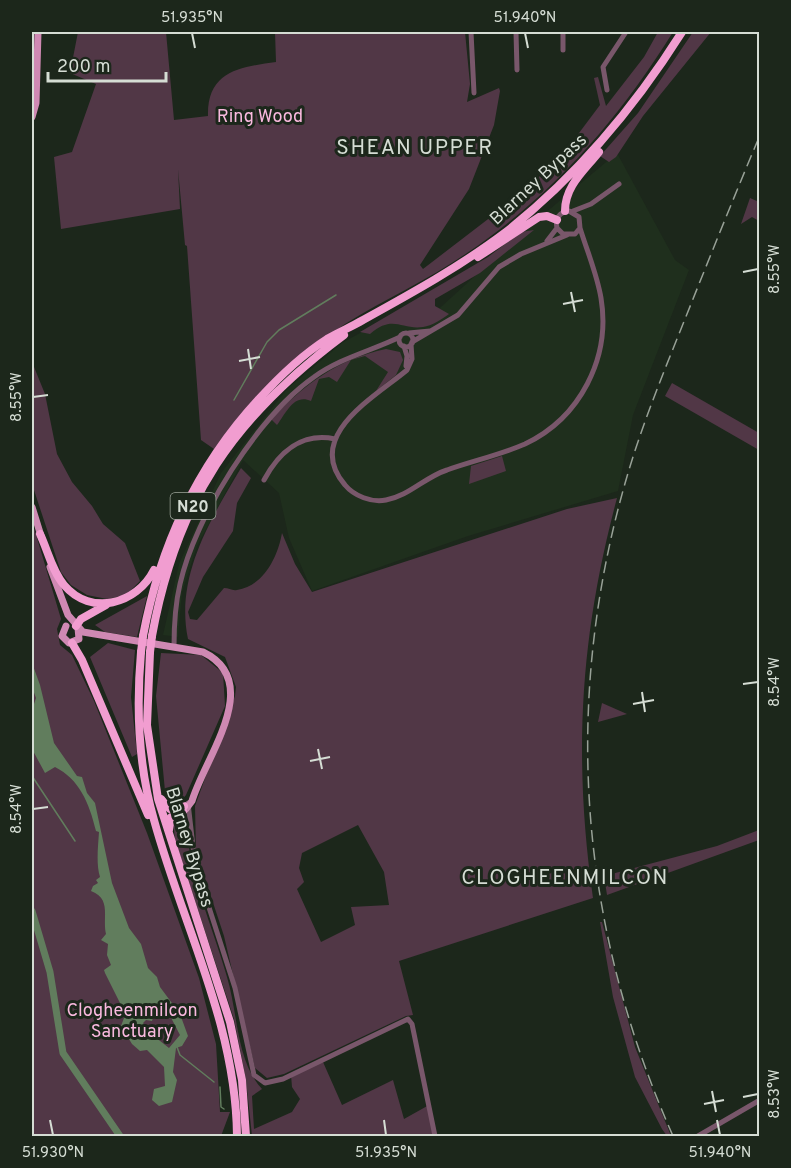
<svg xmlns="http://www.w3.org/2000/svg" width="791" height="1168" font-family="Overpass,sans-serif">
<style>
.built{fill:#1f2f1d}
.green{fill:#513746;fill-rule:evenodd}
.water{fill:#617d5d;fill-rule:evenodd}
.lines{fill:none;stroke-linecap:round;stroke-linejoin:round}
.stream{stroke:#617d5d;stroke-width:1.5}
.river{stroke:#617d5d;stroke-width:7}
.minor{stroke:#79576b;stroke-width:5}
.major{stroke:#cf89b3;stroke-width:7}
.highway{stroke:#f19dd0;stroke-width:8}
.rail{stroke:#98a197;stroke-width:1.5;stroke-dasharray:12 6;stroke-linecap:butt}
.highway-bridge{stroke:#f19dd0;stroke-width:8}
.ticks{fill:none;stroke:#d5ddd4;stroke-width:2}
.labels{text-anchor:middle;stroke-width:6;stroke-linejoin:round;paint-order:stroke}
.shield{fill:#1c271b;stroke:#9ea69c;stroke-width:1.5}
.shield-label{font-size:16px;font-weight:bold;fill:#d5ddd4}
.park-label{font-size:18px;fill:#fab9df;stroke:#1c271b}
.street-label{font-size:18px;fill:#d5ddd4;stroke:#1c271b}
.quarter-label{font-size:21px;letter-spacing:1.5px;fill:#d5ddd4;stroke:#1c271b}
.neatline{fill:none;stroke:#d5ddd4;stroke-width:2}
.ticks-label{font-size:15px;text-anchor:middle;fill:#d5ddd4}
</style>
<rect width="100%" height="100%" fill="#1c271b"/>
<path class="built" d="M617 153 675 260 689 270 633 415 618 491 468 536 312 591 289 538 279 493 243 460 197 546 182 592 178 637 163 635 179 564 221 473 287 389 342 343 371 327 400 318 419 327 532 224Z"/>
<path class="green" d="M32 32H34L32 112Z
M78 32H166L174 120 208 116C207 70 242 67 276 62L275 32H465L470 84 467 102 499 88 500 91 494 125 469 189 420 265 423 269 522 193 564 153 600 105 594 78 598 77 606 106 644 57 658 32H673C619 119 553 195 467 253 428 280 385 299 345 324 296 357 248 401 214 449L201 440 187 246 185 245 178 169 180 209 61 229 54 157 72 152 96 84 70 73Z
M693 32H711L643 116 616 157 609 162 600 156 638 113Z
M750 198 759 202V221L752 217 741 224Z
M534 230 480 273 435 299V306L449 314C442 319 432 326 423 327 401 330 393 314 370 334L360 332 488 257 521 232Z
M386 349 400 352 403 360 396 375 376 391 388 372 365 356 351 360 337 382 329 377 319 379 311 401C294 393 286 413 277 425L271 419C305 384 338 359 386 349Z
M32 362 45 394 57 454 72 482 92 506 103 524 125 543 140 581 126 595 107 599 87 595 71 585 61 572 32 484Z
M672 383 759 433V450L665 396Z
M502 456 506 471 469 484 471 466Z
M241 468 251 478 237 503 233 531 203 577 188 612 190 619 197 620 224 588C229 588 232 591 237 590 264 586 278 556 282 533L295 564 312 592 567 509 617 498C580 636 573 757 593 898L399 961 413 1015 406 1016 284 1074 267 1078 255 1068 224 936 196 851 195 806 235 696 236 687 225 657 188 639C175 577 210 520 241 468ZM358 825 384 872 389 905 351 907 355 925 321 942 297 889 304 882 299 868 302 853Z
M32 521 61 619 57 629 60 645 72 655 94 701 147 833 199 978 216 1044 220 1112H230L221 1136H32Z
M147 596 137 637 105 632 95 625Z
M108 643 135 650 131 697 137 754 132 757 90 657Z
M161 653 201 655 223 673 225 706 186 795 180 802 173 800 165 791 156 696Z
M602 703 627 714 598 722Z
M182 815 186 818C188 874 212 924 227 977 238 1013 236 1061 262 1089L252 1096 254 1129 292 1112 300 1099 292 1087 291 1075 323 1062 342 1105 393 1080 404 1119 429 1105 434 1136H252L246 1080 234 1019 175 840 173 819Z
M759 830V840L607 895 604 876 717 846Z
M600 922H602L635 1047 671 1136H667L662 1129 635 1077 613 997Z"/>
<path class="water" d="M32 663 40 685 54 743 77 776 82 777 87 793 95 803 112 883 129 928 141 944 148 968 157 977 160 987 180 1014 188 1036 182 1046 176 1048 173 1072 177 1080 172 1102 159 1106 152 1100 154 1089 165 1086 164 1067 147 1050 140 1051 132 1044 121 1026 124 1018 131 1015 124 1011 105 973 104 970 111 965 107 955 108 944 101 940 106 934C102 917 112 899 91 891L93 886 98 883 96 880 100 877C96 864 98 847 99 832L96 831C89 802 79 779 55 767L45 773 32 749V710L36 698 32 687ZM167 1010 180 1035 169 1048 150 1033 143 1023 146 1020 152 1021 154 1015Z"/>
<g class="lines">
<path class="stream" d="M234 400 267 342 279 330 336 295
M32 776 75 841
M177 1047 180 1055 214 1082
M220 1087 221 1107 224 1109"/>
<path class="river" d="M32 911 50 972 63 1053 120 1136"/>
<path class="minor" d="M471 32 474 93
M516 32 517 70
M563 32V50
M607 90 603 67 626 32
M573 211 591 204 619 184
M547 241 557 228C555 219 559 212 569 211L579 217 580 228 575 234H563L557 228
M409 333 430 331
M399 340a7 7 0 1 1 14 0a7 7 0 1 1-14 0Z
M412 342 458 315 499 267 521 254 567 235
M411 344 412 359 407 370C375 397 303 436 345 485 354 496 372 503 386 500 409 496 425 477 447 470 472 461 500 455 525 444 580 418 611 358 601 298 597 274 587 251 580 228
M404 346 407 356 406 366
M264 480C279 452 302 432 335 439
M174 647C174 626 175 605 180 584 195 517 258 416 314 377 340 358 371 351 400 337
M188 803 195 864 235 988 254 1075 265 1083 283 1079 408 1019 412 1024 435 1136
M698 1136 760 1100"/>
<path class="major" d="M32 117 36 103 38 32
M32 507 42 539
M50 567 68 615 83 632 203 652C265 682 205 757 192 801L186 809
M66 626 62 636 69 643 79 639 78 628"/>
<path class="highway" d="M565 211C565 186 584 171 599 152
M478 257 539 217 547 216 557 220
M40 534C48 551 52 571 64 585 91 617 137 604 154 570
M76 626 81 619 106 605
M143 636C160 546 196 467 259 399 279 377 302 355 327 339 339 332 351 327 363 320 412 293 461 266 506 232 577 176 634 108 682 32
M152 636C177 499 234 417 344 335
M72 643 82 660 148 815
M141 652C136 709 138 765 154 820 183 926 236 1024 237 1136
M150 652 147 725 158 799 230 1022 242 1080 246 1136
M161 799 170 809 184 806
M169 830 171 817 183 811"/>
<path class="rail" d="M673 1136C580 927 562 708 624 487 639 433 660 381 681 329 707 264 733 199 760 135"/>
<path class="highway-bridge" d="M141 652 143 636
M150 652 152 636"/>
</g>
<path class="ticks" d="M192 33 195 48M525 33 528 48M743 272 758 269M571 292 575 312M563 304 583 300M248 349 251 369M239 361 260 357M33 397 48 395M743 684 758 682M642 692 645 712M633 704 654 700M318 749 322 769M310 761 330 757M33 809 48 807M712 1091 716 1112M743 1097 758 1094M704 1104 724 1100M50 1120 53 1135M384 1120 386 1135M717 1120 720 1135"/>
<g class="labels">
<rect class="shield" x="170.5" y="493" width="45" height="26" rx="4.5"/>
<g class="shield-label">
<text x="193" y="512">N20</text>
</g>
<g class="park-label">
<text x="260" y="122">Ring Wood</text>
<text x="132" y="1016">Clogheenmilcon<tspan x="132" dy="21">Sanctuary</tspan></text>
</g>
<g class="street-label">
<text transform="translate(538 179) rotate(-43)" y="6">Blarney Bypass</text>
<text transform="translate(190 847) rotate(73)" y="6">Blarney Bypass</text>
</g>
<g class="quarter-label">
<text x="415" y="154">SHEAN UPPER</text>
<text x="565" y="884">CLOGHEENMILCON</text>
</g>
</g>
<rect width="791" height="1168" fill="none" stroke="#1c271b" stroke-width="66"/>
<path d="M48 72v9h118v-9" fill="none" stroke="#d5ddd4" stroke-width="3"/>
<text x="57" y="72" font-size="18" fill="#d5ddd4" stroke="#1c271b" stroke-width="4.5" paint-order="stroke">200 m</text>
<rect x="33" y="33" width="725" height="1102" class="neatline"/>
<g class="ticks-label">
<text x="192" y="22">51.935°N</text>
<text x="525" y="22">51.940°N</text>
<text transform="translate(774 269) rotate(-90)" y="5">8.55°W</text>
<text transform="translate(16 397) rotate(-90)" y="5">8.55°W</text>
<text transform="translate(774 682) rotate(-90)" y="5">8.54°W</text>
<text transform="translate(16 809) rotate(-90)" y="5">8.54°W</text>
<text transform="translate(774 1094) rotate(-90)" y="5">8.53°W</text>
<text x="53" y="1157">51.930°N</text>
<text x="386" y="1157">51.935°N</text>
<text x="720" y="1157">51.940°N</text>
</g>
</svg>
